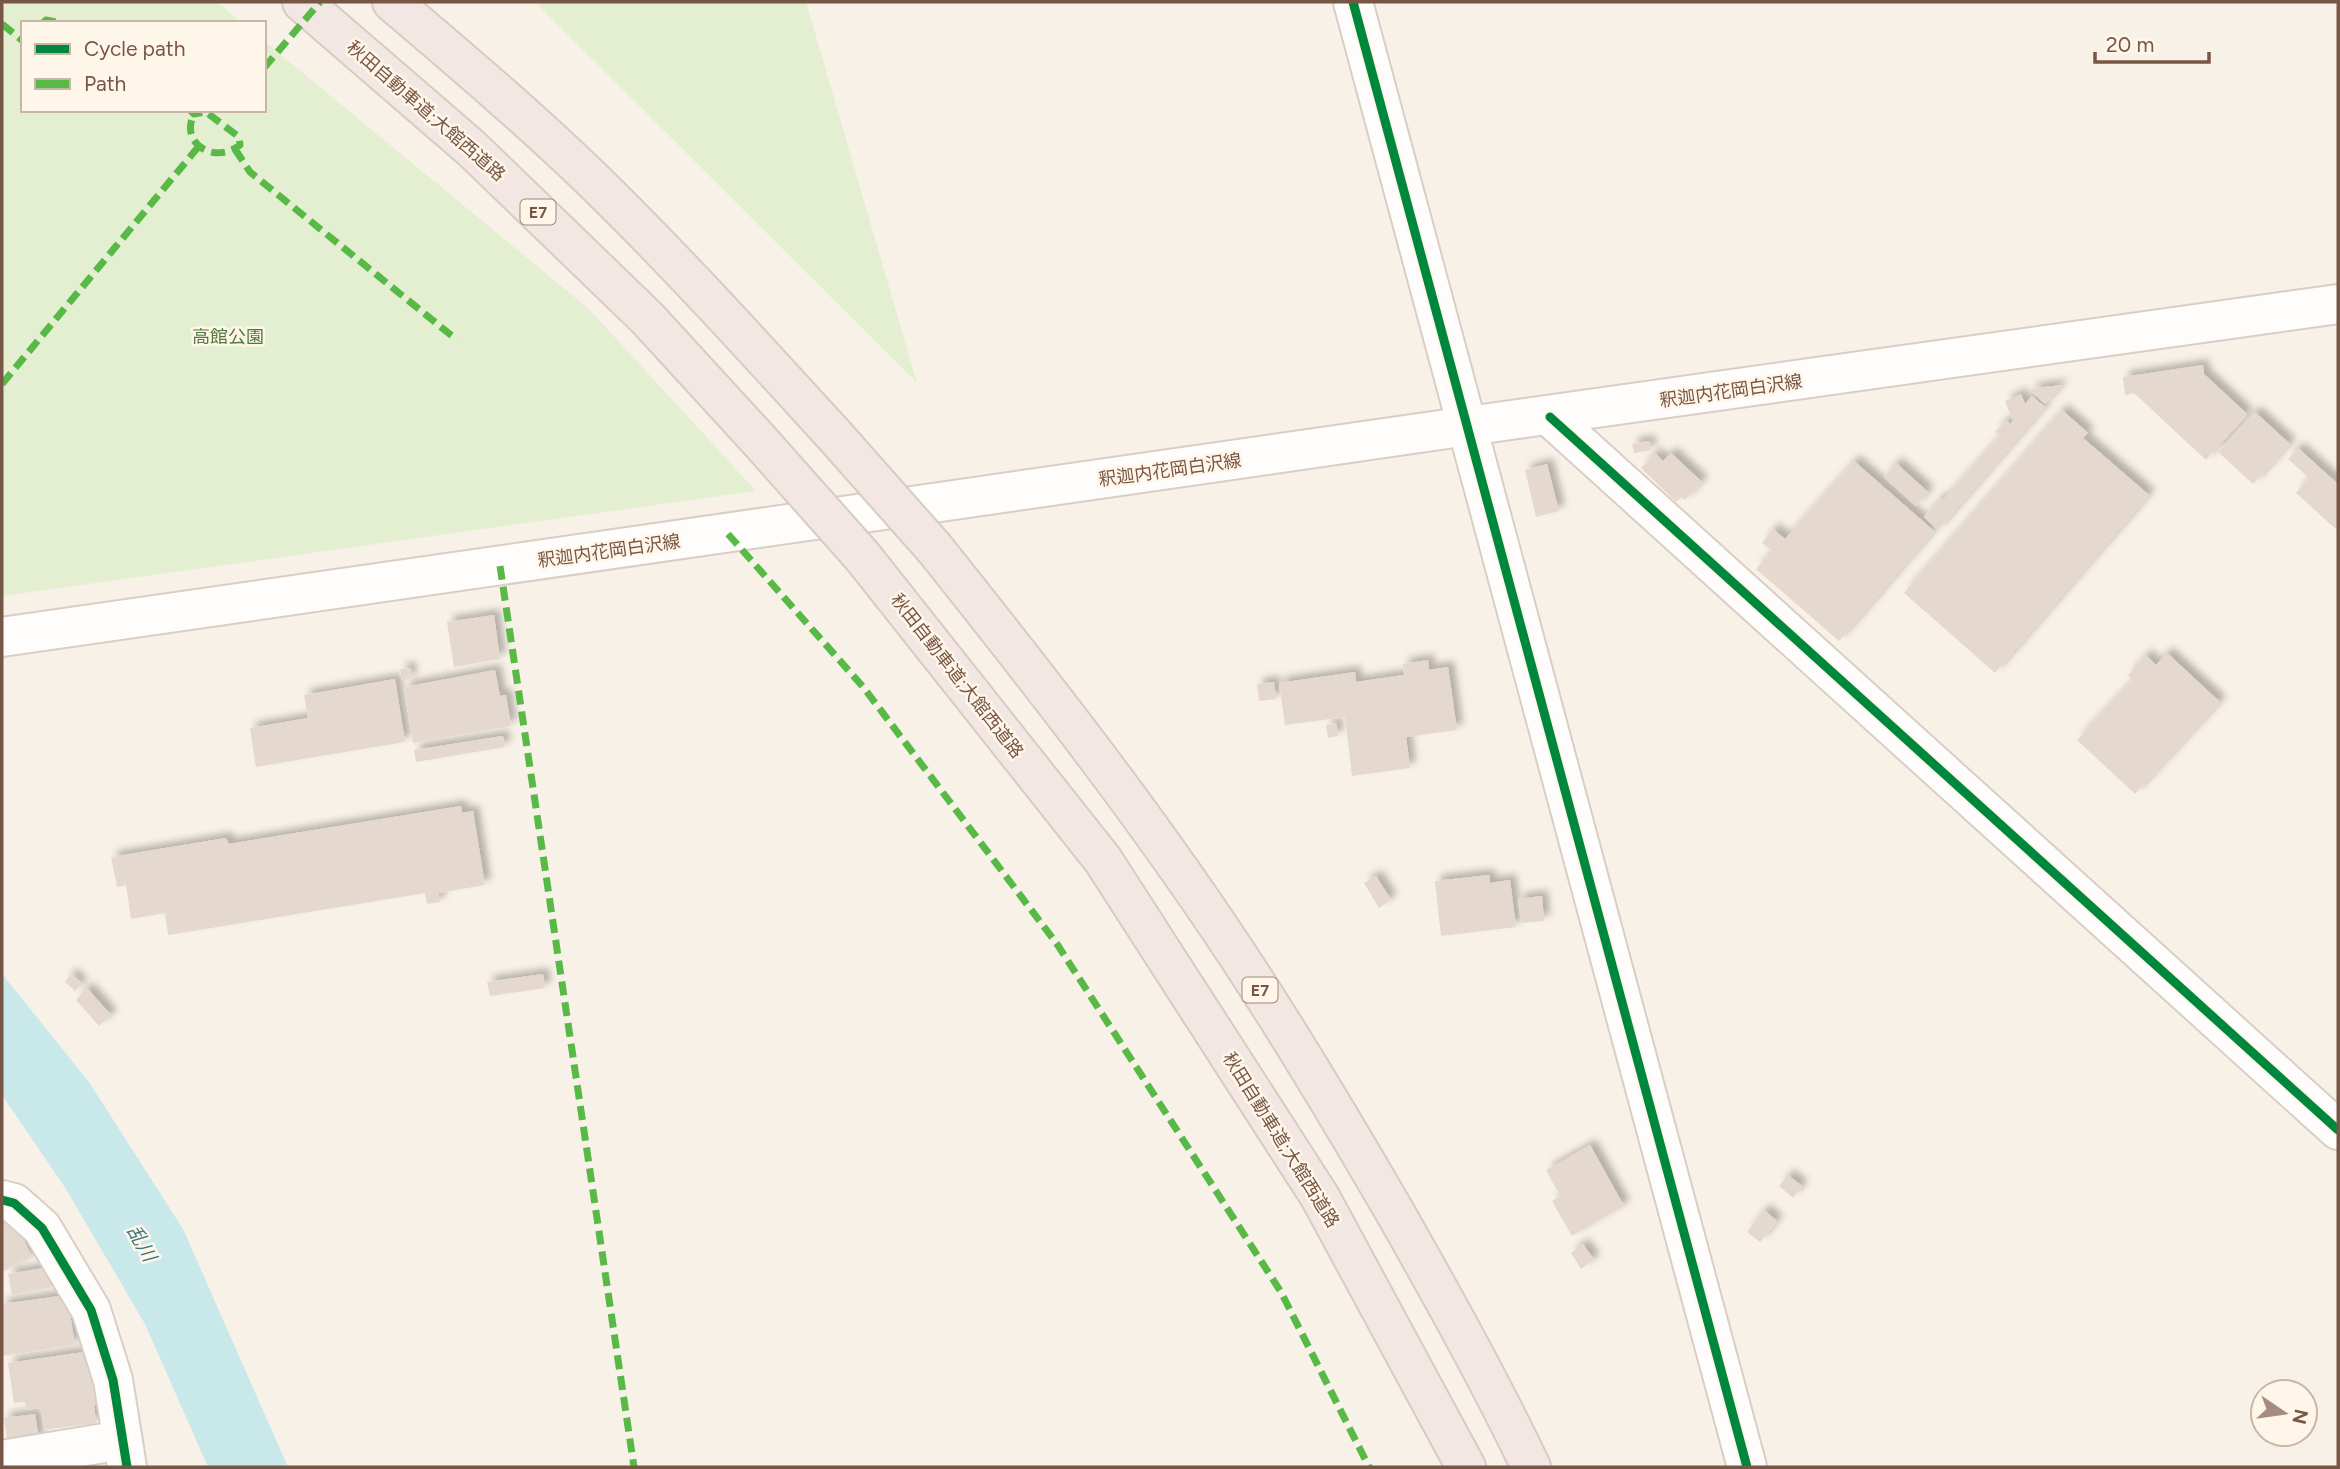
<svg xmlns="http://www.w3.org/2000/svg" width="2340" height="1469" font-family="Figtree,'Noto Sans JP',sans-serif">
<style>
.green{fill:#e4efd1}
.water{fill:#c8e8e9}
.building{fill:#e5d9cf;filter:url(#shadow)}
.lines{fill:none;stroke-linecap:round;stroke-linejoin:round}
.minor-casing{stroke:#d9cec6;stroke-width:42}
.tertiary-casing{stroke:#d9cec6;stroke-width:42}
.secondary-casing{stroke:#d9cdc4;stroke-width:42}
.motorway-casing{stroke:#d7cbc4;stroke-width:42}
.minor{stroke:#fefdfc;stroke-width:38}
.tertiary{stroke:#fefdfc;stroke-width:38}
.secondary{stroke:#fefdfc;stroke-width:38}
.motorway{stroke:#f2e7e2;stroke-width:38}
.motorway-bridge-casing{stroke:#d7cbc4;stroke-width:42;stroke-linecap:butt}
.motorway-bridge{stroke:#f2e7e2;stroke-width:38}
.quiet{stroke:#58b947;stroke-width:7;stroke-dasharray:14 7;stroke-linecap:butt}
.cycleway-casing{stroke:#fff6ea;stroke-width:13}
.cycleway{stroke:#00873e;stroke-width:9}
.labels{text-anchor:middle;stroke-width:5;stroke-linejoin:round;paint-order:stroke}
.shield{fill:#fff6ea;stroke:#a08677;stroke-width:2}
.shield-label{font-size:16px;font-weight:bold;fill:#785646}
.street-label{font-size:18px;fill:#785646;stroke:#fff6ea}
.park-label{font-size:18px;fill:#4f7a3a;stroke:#fff6ea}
.water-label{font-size:19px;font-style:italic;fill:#38767f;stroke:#fff6ea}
</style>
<defs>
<filter id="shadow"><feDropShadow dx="6" dy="-6" stdDeviation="3.5" flood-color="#0004"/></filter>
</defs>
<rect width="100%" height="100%" fill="#f8f1e8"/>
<path class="green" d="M2 2H217L242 23H23V110H264V41L589 309 756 491 2 596Z
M535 2H806L917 383Z"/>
<path class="water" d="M2 974 89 1082 183 1229 288 1467H208L145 1324 66 1189 2 1095Z"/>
<path class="building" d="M2203 365 2204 374 2247 414 2206 460 2134 393 2125 395 2123 377Z
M2062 385 2045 404 2029 389Z
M2021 394 2025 404 2032 396 2045 407 1938 530 1924 517 1941 498 1943 500 2000 436 1995 432 2006 420 2010 424 2013 421 2005 401Z
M2062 410 2088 433 2083 438 2149 495 1995 673 1904 593Z
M2255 412 2290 444 2253 484 2218 452Z
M1649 441 1651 450 1634 453 1632 444Z
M2298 448 2338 484V531L2296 493 2309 478 2288 459Z
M1655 453 1663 461 1671 453 1702 482 1685 500 1681 497 1676 502 1641 468Z
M1854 461 1934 531 1839 641 1756 569 1772 551 1762 543 1773 529 1785 539Z
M1896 463 1928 492 1916 506 1884 477Z
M1547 464 1559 511 1536 517 1525 470Z
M494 615 500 659 454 667 447 622Z
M2167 653 2220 702 2135 794 2077 740 2133 680 2128 675 2146 655 2156 665Z
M1428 660 1429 670 1448 667 1457 730 1406 737 1410 768 1352 776 1345 717 1285 725 1279 683 1355 672 1356 682 1404 675 1403 664Z
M410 668 411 679 402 680 400 669Z
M495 670 500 696 506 695 511 726 413 743 404 687Z
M395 679 405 742 256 767 250 728 308 718 304 695Z
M1274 682 1276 699 1259 701 1257 684Z
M1336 723 1338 736 1328 738 1326 725Z
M503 736 505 747 416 762 414 750Z
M461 806 462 813 473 811 485 885 438 893 440 902 427 904 425 893 168 935 165 913 131 919 126 885 117 887 111 857 226 838 229 844Z
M1489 875 1490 883 1510 880 1516 927 1441 936 1435 881Z
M1376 876 1391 900 1379 908 1364 883Z
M1542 896 1544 921 1521 923 1518 899Z
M71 974 82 984 75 991 65 982Z
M543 974 545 988 490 996 487 982Z
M87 988 111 1015 99 1026 76 1000Z
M1590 1145 1624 1206 1572 1236 1552 1201 1560 1196 1546 1170Z
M1788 1175 1802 1186 1793 1198 1779 1186Z
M8 1207 32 1257 2 1272V1210Z
M1764 1210 1777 1221 1760 1242 1747 1232Z
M1583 1244 1594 1260 1581 1269 1571 1253Z
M55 1266 58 1286 12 1295 8 1274Z
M67 1295 75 1345 2 1356V1304Z
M91 1351 99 1404 94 1405 96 1423 44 1430 41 1408 26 1410 25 1402 14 1403 8 1363Z
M35 1414 39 1441 8 1446 4 1418Z"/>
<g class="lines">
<g class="minor-casing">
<path id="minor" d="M1550 417 2338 1130
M2 1200 14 1203 42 1228 91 1310 113 1380 127 1467
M2 1460 122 1440"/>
</g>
<g class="tertiary-casing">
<path id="tertiary" d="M1353 2 1747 1467"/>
</g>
<g class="secondary-casing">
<path id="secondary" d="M2 637 1468 426 2338 304"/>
</g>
<g class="motorway-casing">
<path id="motorway" d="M302 2 471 148 647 318 758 439
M392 2C465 64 538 126 606 193 685 271 760 354 835 436
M935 549C1045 687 1154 826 1250 974 1301 1052 1349 1133 1396 1214 1443 1297 1490 1381 1531 1467
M862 556 1103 860 1320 1197 1466 1467"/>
</g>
<use href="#minor" class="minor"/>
<use href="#tertiary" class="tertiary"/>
<use href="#secondary" class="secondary"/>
<use href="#motorway" class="motorway"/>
<g class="motorway-bridge-casing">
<path id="motorway-bridge" d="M835 436 935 549
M758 439 862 556"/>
</g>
<use href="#motorway-bridge" class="motorway-bridge"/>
<path class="quiet" d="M43 23 46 20 60 23
M2 24 23 41
M264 68 320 2
M190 110 194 114 206 112 239 137 240 145C215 165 179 144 194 114
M235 149 250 172 457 340
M2 384 199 146
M728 534 864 688 1057 944 1281 1292 1369 1467
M500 566 634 1467"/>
<g class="cycleway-casing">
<path id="cycleway" d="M1353 2 1747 1467
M1550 417 2338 1130
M2 1200 14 1203 42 1228 91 1310 113 1380 127 1467"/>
</g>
<use href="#cycleway" class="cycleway"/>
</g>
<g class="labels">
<g class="shield">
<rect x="520.5" y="199.5" width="35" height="25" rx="5"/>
<rect x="1242.5" y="977.5" width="35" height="25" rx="5"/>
</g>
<g class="shield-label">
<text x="538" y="218">E7</text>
<text x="1260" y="996">E7</text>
</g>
<g class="street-label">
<text transform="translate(426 111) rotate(41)" y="6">秋田自動車道;大館西道路</text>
<text transform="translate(1731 391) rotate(-8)" y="6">釈迦内花岡白沢線</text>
<text transform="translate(1170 470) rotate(-8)" y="6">釈迦内花岡白沢線</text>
<text transform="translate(609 551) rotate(-8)" y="6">釈迦内花岡白沢線</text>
<text transform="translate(957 676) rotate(52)" y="6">秋田自動車道;大館西道路</text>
<text transform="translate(1281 1140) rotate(58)" y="6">秋田自動車道;大館西道路</text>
</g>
<g class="park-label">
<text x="228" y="343">高館公園</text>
</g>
<g class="water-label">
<text transform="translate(142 1243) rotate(60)" y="7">乱川</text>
</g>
</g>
<rect width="2340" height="1469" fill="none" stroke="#785646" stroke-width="7"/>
<rect x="21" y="21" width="245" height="91" fill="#fff6ea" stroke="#c9b6a8" stroke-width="2"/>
<rect x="35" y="44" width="35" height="10" fill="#00873e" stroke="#c9b6a8" stroke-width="2"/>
<text x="84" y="56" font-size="21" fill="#785646">Cycle path</text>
<rect x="35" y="79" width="35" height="10" fill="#58b947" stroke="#c9b6a8" stroke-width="2"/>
<text x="84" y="91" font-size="21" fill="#785646">Path</text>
<g transform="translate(2284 1413) rotate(103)"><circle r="33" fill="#fff6ea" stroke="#c9b6a8" stroke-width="2"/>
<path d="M0-5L12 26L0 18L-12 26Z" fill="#a58c7f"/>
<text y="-10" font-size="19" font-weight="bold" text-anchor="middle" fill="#785646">N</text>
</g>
<path d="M2095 52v10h114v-10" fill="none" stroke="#785646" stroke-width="3.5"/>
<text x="2106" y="52" font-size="21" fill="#785646" stroke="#fff6ea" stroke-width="5" paint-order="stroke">20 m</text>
</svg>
